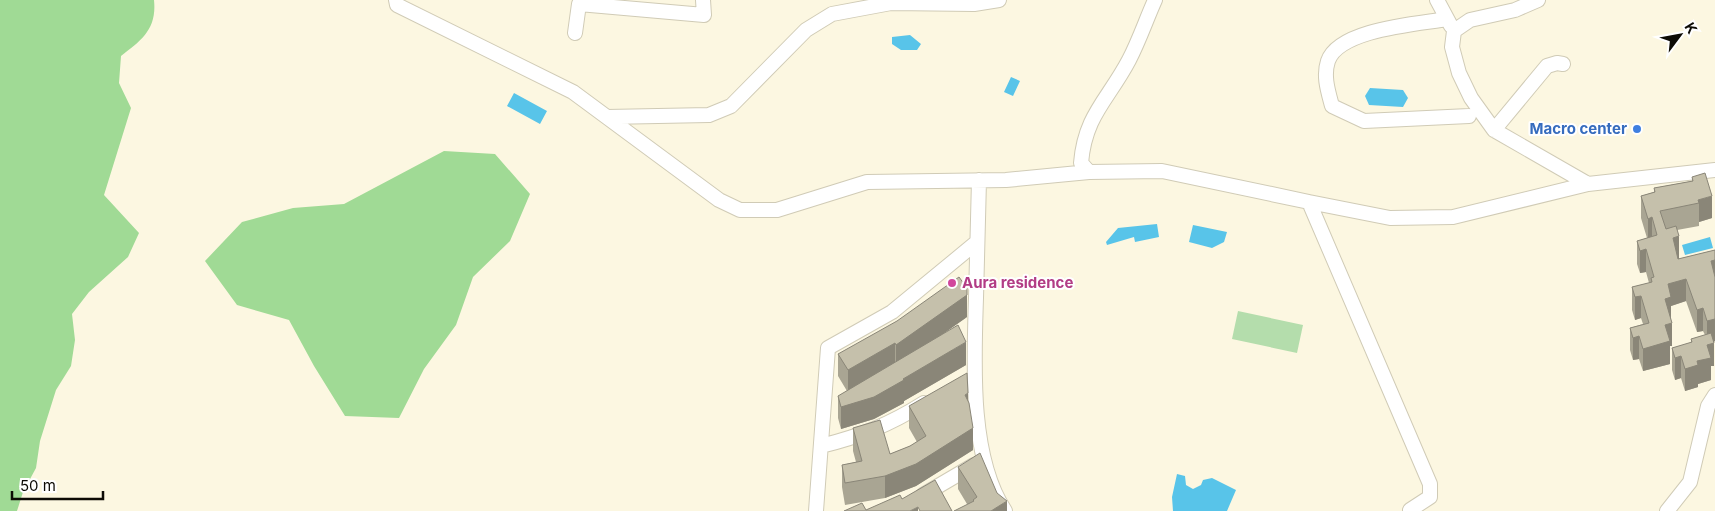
<svg xmlns="http://www.w3.org/2000/svg" width="1715" height="511" font-family="Inter,sans-serif">
<style>
.green{fill:#b4ddac}
.forest{fill:#a0da95}
.water{fill:#58c4e9}
.lines{fill:none;stroke-linecap:round;stroke-linejoin:round}
.street-casing{stroke:#d0cbb6;stroke-width:16}
.street{stroke:#fff;stroke-width:14}
.wall{fill:#a9a593}
.shaded-wall{fill:#8a8678}
.building{fill:#c5c0ab;stroke:#8a8678}
.shop-dot{fill:#3f7fe0;stroke:#fff;stroke-width:2}
.hotel-dot{fill:#d1479c;stroke:#fff;stroke-width:2}
.labels{text-anchor:middle;stroke-width:4;stroke-linejoin:round;paint-order:stroke}
.shop-label{font-size:15px;font-weight:bold;fill:#366cbe;stroke:#fff;text-anchor:end}
.hotel-label{font-size:15px;font-weight:bold;fill:#b23c85;stroke:#fff;text-anchor:start}
</style>
<rect width="100%" height="100%" fill="#fcf7e1"/>
<path class="green" d="M1238 311 1303 325 1297 353 1232 339Z"/>
<path class="forest" d="M0 0H154C157 29 142 40 121 56L119 83 131 108 104 195 139 233 128 257 89 292 72 314 75 340 71 366 56 390 40 441 36 468 23 492 17 511H0Z
M444 151 495 154 530 194 510 241 473 277 456 325 424 369 399 418 345 416 314 366 289 320 237 305 205 261 242 222 293 208 344 204Z"/>
<path class="water" d="M910 35 921 44 917 50H901L892 44V37Z
M1011 77 1020 81 1013 96 1004 92Z
M1370 88 1403 90 1408 98 1403 107 1369 105 1365 96Z
M514 93 547 111 540 124 507 106Z
M1157 224 1159 237 1135 242 1134 237 1107 245 1106 242 1118 228Z
M1193 225 1227 232 1224 242 1212 248 1189 242Z
M1710 237 1713 248 1685 255 1682 245Z
M1177 474 1185 476 1186 485 1193 489 1201 485 1203 480 1212 478 1236 490 1227 511H1173L1172 497Z"/>
<g class="lines">
<g class="street-casing">
<path id="street" d="M396 0 397 5 573 92 719 200 740 210H777L867 182 1006 180 1089 172 1162 171 1309 202 1430 484V497L1410 510
M1437 0 1451 26
M1538 0 1515 10 1470 20 1454 31 1452 47 1459 73 1471 98 1494 130 1588 184
M1447 19C1418 24 1339 29 1328 61 1323 76 1328 91 1332 106L1364 121 1469 116
M575 33 579 4 704 15 703 0
M607 117 709 115 731 106 806 30 832 14 891 3 974 4 999 0
M1494 130 1547 66 1557 63 1563 64
M1089 172 1081 163C1085 115 1108 100 1129 60 1139 41 1146 20 1155 0
M979 180C978 219 977 259 976 298 974 362 969 457 1005 511
M1309 202 1390 218 1453 217 1588 184 1715 170
M821 446C861 436 889 425 924 403
M923 495 974 465
M816 511 828 348 892 312 977 242
M1667 511 1690 482 1708 406 1715 395"/>
</g>
<use href="#street" class="street"/>
</g>
<path class="wall" d="M1692 177 1712 218 1699 222V226L1677 230 1679 259H1678L1715 250V233V341L1714 342V366H1711V380L1698 384V387L1685 391 1681 378 1675 380 1672 370V348L1691 343V339L1705 335 1703 331 1697 332 1686 301 1671 306V320L1672 346H1670V364L1643 371 1639 359 1633 360 1630 350V328L1643 324 1641 318 1635 320 1632 310V287L1649 283 1646 272 1640 273 1637 264V241L1647 238 1641 218V196L1654 192V188L1692 181Z
M967 317 940 336 966 365 904 401V403L874 419 841 429 838 418V396L847 391 838 376V354Z
M968 401 973 450 916 486 885 498 845 505 842 487V465L856 462 853 451V428L890 454 910 446 917 442 909 428V406Z
M958 467 997 493 1007 511 967 504 958 489Z"/>
<path class="shaded-wall" d="M1712 196V218L1699 222V203L1698 200Z
M1652 217V240L1648 241V219Z
M1679 236V259L1673 261V238Z
M1646 249V272L1640 273V251Z
M1715 260V283L1711 261Z
M1686 279V301L1671 306V320L1665 321V299L1668 284Z
M967 288V317L896 367V345Z
M1641 296V318L1635 320V297Z
M1703 308V331L1697 332V310Z
M1715 319V341L1707 343V321Z
M1672 323V346H1670V364L1643 371V349L1665 325Z
M1639 336V359L1633 360V338Z
M966 342V365L904 401V403L874 419 841 429V407L903 379Z
M895 343V365L848 392V370Z
M1714 343V366H1711V380L1698 384V387L1685 391V369L1697 361 1707 345Z
M1681 356V378L1675 380V358Z
M968 393V415L965 395Z
M973 428V450L916 486 885 498V476Z
M1007 501V511H991Z
M918 507V511H910Z"/>
<path class="building" d="M1705 173 1712 196 1698 200 1699 203 1660 211 1666 229 1676 226 1679 236 1673 238 1678 259 1715 250V260L1711 261 1715 277V319L1707 321 1703 308 1697 310 1686 279 1668 284 1671 297 1665 299 1672 323 1665 325 1670 341 1643 349 1639 336 1633 338 1630 328 1649 323 1641 296 1635 297 1632 287 1652 282 1651 278 1654 277 1646 249 1640 251 1637 241 1657 235 1652 217 1648 219 1641 196 1655 192 1654 188 1693 181 1692 177Z
M959 277 967 288V295L896 345 895 343 848 370 838 354 897 321Z
M958 325 966 342 903 379 904 380 874 397 841 407 838 396Z
M1711 333 1714 343 1707 345 1711 358 1697 361 1698 365 1685 369 1681 356 1675 358 1672 348 1692 342 1691 339Z
M967 373 968 393 965 395 969 403 973 428 916 464 885 476 845 483 842 465 862 461 853 428 880 420 890 454 910 446 926 436 909 406Z
M980 453 997 493 1007 501 991 511H954L974 501 973 500 977 497 958 467Z
M935 480 952 511H920L918 507 910 511H844L862 503 866 510 900 495 902 499Z"/>
<circle class="shop-dot" cx="1637" cy="129" r="5"/>
<circle class="hotel-dot" cx="952" cy="283" r="5"/>
<g class="labels">
<g class="shop-label">
<text x="1627" y="134">Macro center</text>
</g>
<g class="hotel-label">
<text x="962" y="288">Aura residence</text>
</g>
</g>
<g transform="translate(1680 35) rotate(58)" stroke="#ffffff" stroke-width="4" paint-order="stroke">
<path d="M0-4L9 19L0 12L-9 19Z" fill="#0d0b05"/>
<text y="-8" font-size="14" font-weight="bold" text-anchor="middle" fill="#0d0b05">K</text>
</g>
<path d="M12 491v8h91v-8" fill="none" stroke="#0d0b05" stroke-width="2.5"/>
<text x="20" y="491" font-size="15" fill="#0d0b05" stroke="#ffffff" stroke-width="4" paint-order="stroke">50 m</text>
</svg>
